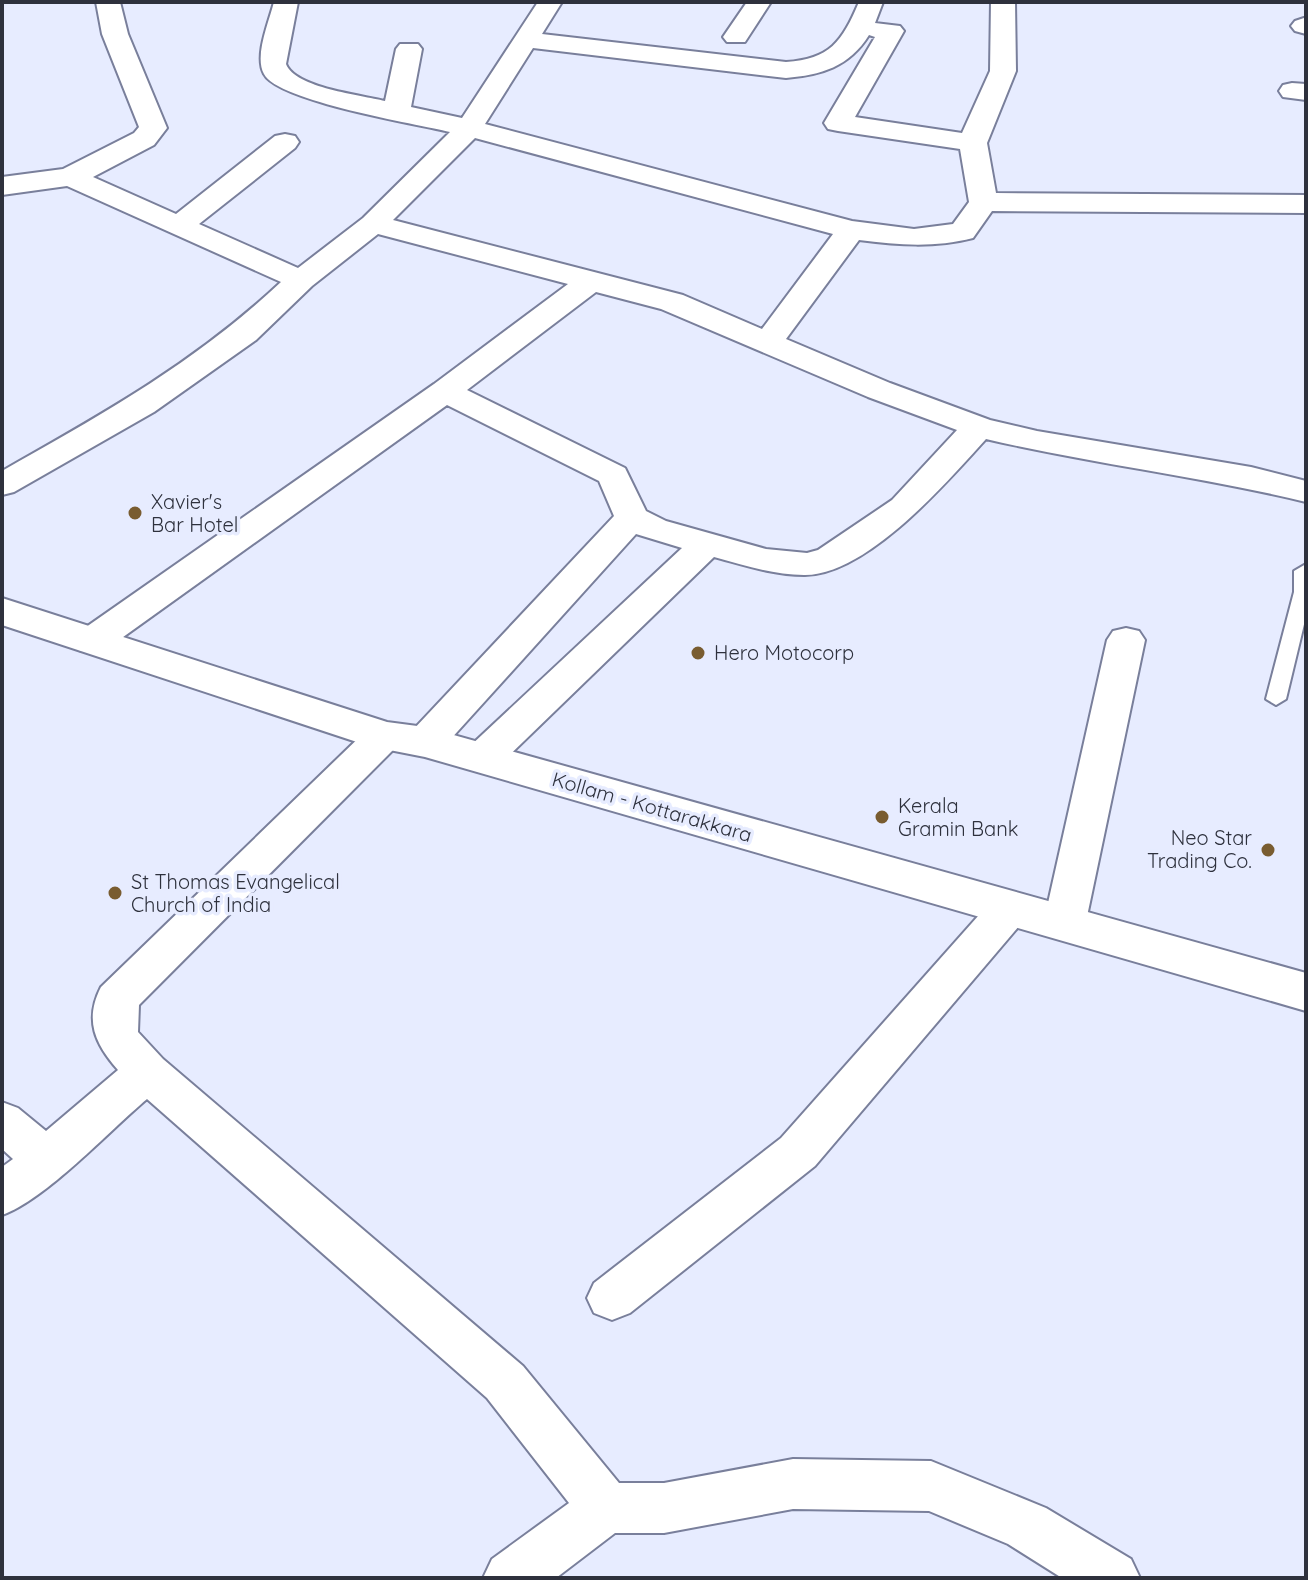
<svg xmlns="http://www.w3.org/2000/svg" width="1308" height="1580" font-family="Quicksand,sans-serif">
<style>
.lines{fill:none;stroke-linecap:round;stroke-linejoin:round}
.lane-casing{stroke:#797f9b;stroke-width:4}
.street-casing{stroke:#797f9b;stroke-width:4}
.primary-casing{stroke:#797f9b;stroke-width:4}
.lane{fill:#fff;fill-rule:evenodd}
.street{fill:#fff;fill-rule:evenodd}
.primary{fill:#fff;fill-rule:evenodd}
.poi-dot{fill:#795c30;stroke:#e7ecff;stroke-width:3}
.labels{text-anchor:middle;stroke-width:7;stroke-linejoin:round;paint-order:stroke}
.poi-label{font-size:20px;fill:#2e313d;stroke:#e7ecff;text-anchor:start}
.street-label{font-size:20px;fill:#2e313d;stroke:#e7ecff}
</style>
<rect width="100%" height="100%" fill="#e7ecff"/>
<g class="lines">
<g class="lane-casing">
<path id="lane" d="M1306 564V616L1286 699 1276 705 1266 699 1294 592V571Z"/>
</g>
<g class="street-casing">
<path id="street" d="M96 2H120L128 34 167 128 154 145 93 177 176 214 275 136 285 134 295 136 299 142 295 148 199 224 298 268 363 218 450 132C417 124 277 101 264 74 254 56 269 22 274 2H298L286 64C295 88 361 95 385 101L396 49 400 44H418L422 49 411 107 462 118 538 2H562L542 34 786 62C830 59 842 42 859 2H883L875 23 900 26 904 31 855 117 962 133 990 71 991 2H1015L1016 71 987 143 996 193 1306 195V213L992 211 973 238C934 248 898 245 859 240L786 339 890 383 990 420 1037 431 1251 467 1306 481V502C1200 476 1092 464 986 439 947 482 866 576 804 575 773 575 744 565 714 557L496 768 482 772 468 768 462 758 468 748 682 548 636 534 439 752 425 756 411 752 405 742 411 732 614 516 599 481 447 405 105 650 92 653 79 650 73 641 79 632 434 384 568 284 378 234 312 286 256 340 154 412 14 492 2 495V471C103 414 196 362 281 282L67 186 2 195V177L63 169 134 133 139 127 102 34ZM869 35 875 37 824 123 828 129 838 131 960 149 969 202 953 224 914 229 852 221 485 124 533 48 786 78C821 75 849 67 869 35ZM475 138 833 234 762 329 683 295 393 220ZM596 292 661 309 868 397 957 430 892 500 818 550 807 553 766 549 666 521 646 511 625 468 467 390Z
M747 2H771L745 42H727L723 37Z
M1304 18 1306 34 1295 31 1291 26 1295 21Z
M1292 83 1306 84V100L1283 97 1279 91 1283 85Z
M1126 628 1139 631 1145 640 1086 921 1080 932 1065 937 1050 932 1044 921 1107 640 1113 631Z
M384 723 398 727 403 736 398 745 139 1005 138 1032 163 1059 523 1366 619 1483H664L793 1459 931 1461 1046 1508 1131 1559 1140 1578H1062L1008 1544 929 1511 793 1509 664 1533H615L556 1578H483L492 1559 569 1503 487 1398 147 1099C109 1131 45 1200 2 1215V1167L13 1159 2 1149V1102L18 1108 46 1131 118 1070C95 1044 84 1020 101 987L370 727Z
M1010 892 1025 897 1031 908 1025 919 815 1166 630 1313 612 1320 594 1313 587 1298 594 1283 781 1138 995 897Z"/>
</g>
<g class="primary-casing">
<path id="primary" d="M2 598 387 722 425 727 1306 973V1011L425 757 369 746 2 625Z"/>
</g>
<use href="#lane" class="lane"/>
<use href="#street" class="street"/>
<use href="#primary" class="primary"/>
</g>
<g class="poi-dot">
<circle cx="135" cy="513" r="8"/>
<circle cx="698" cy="653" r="8"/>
<circle cx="882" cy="817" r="8"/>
<circle cx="1268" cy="850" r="8"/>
<circle cx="115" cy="893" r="8"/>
</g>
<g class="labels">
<g class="poi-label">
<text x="151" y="509">Xavier's<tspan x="151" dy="23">Bar Hotel</tspan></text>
<text x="714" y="660">Hero Motocorp</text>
<text x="898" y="813">Kerala<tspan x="898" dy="23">Gramin Bank</tspan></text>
<text x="1252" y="845" text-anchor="end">Neo Star<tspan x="1252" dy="23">Trading Co.</tspan></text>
<text x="131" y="889">St Thomas Evangelical<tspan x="131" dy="23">Church of India</tspan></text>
</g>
<g class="street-label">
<text transform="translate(652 807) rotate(16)" y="7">Kollam - Kottarakkara</text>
</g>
</g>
<rect width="1308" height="1580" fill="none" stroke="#2e313d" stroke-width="8"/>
</svg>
